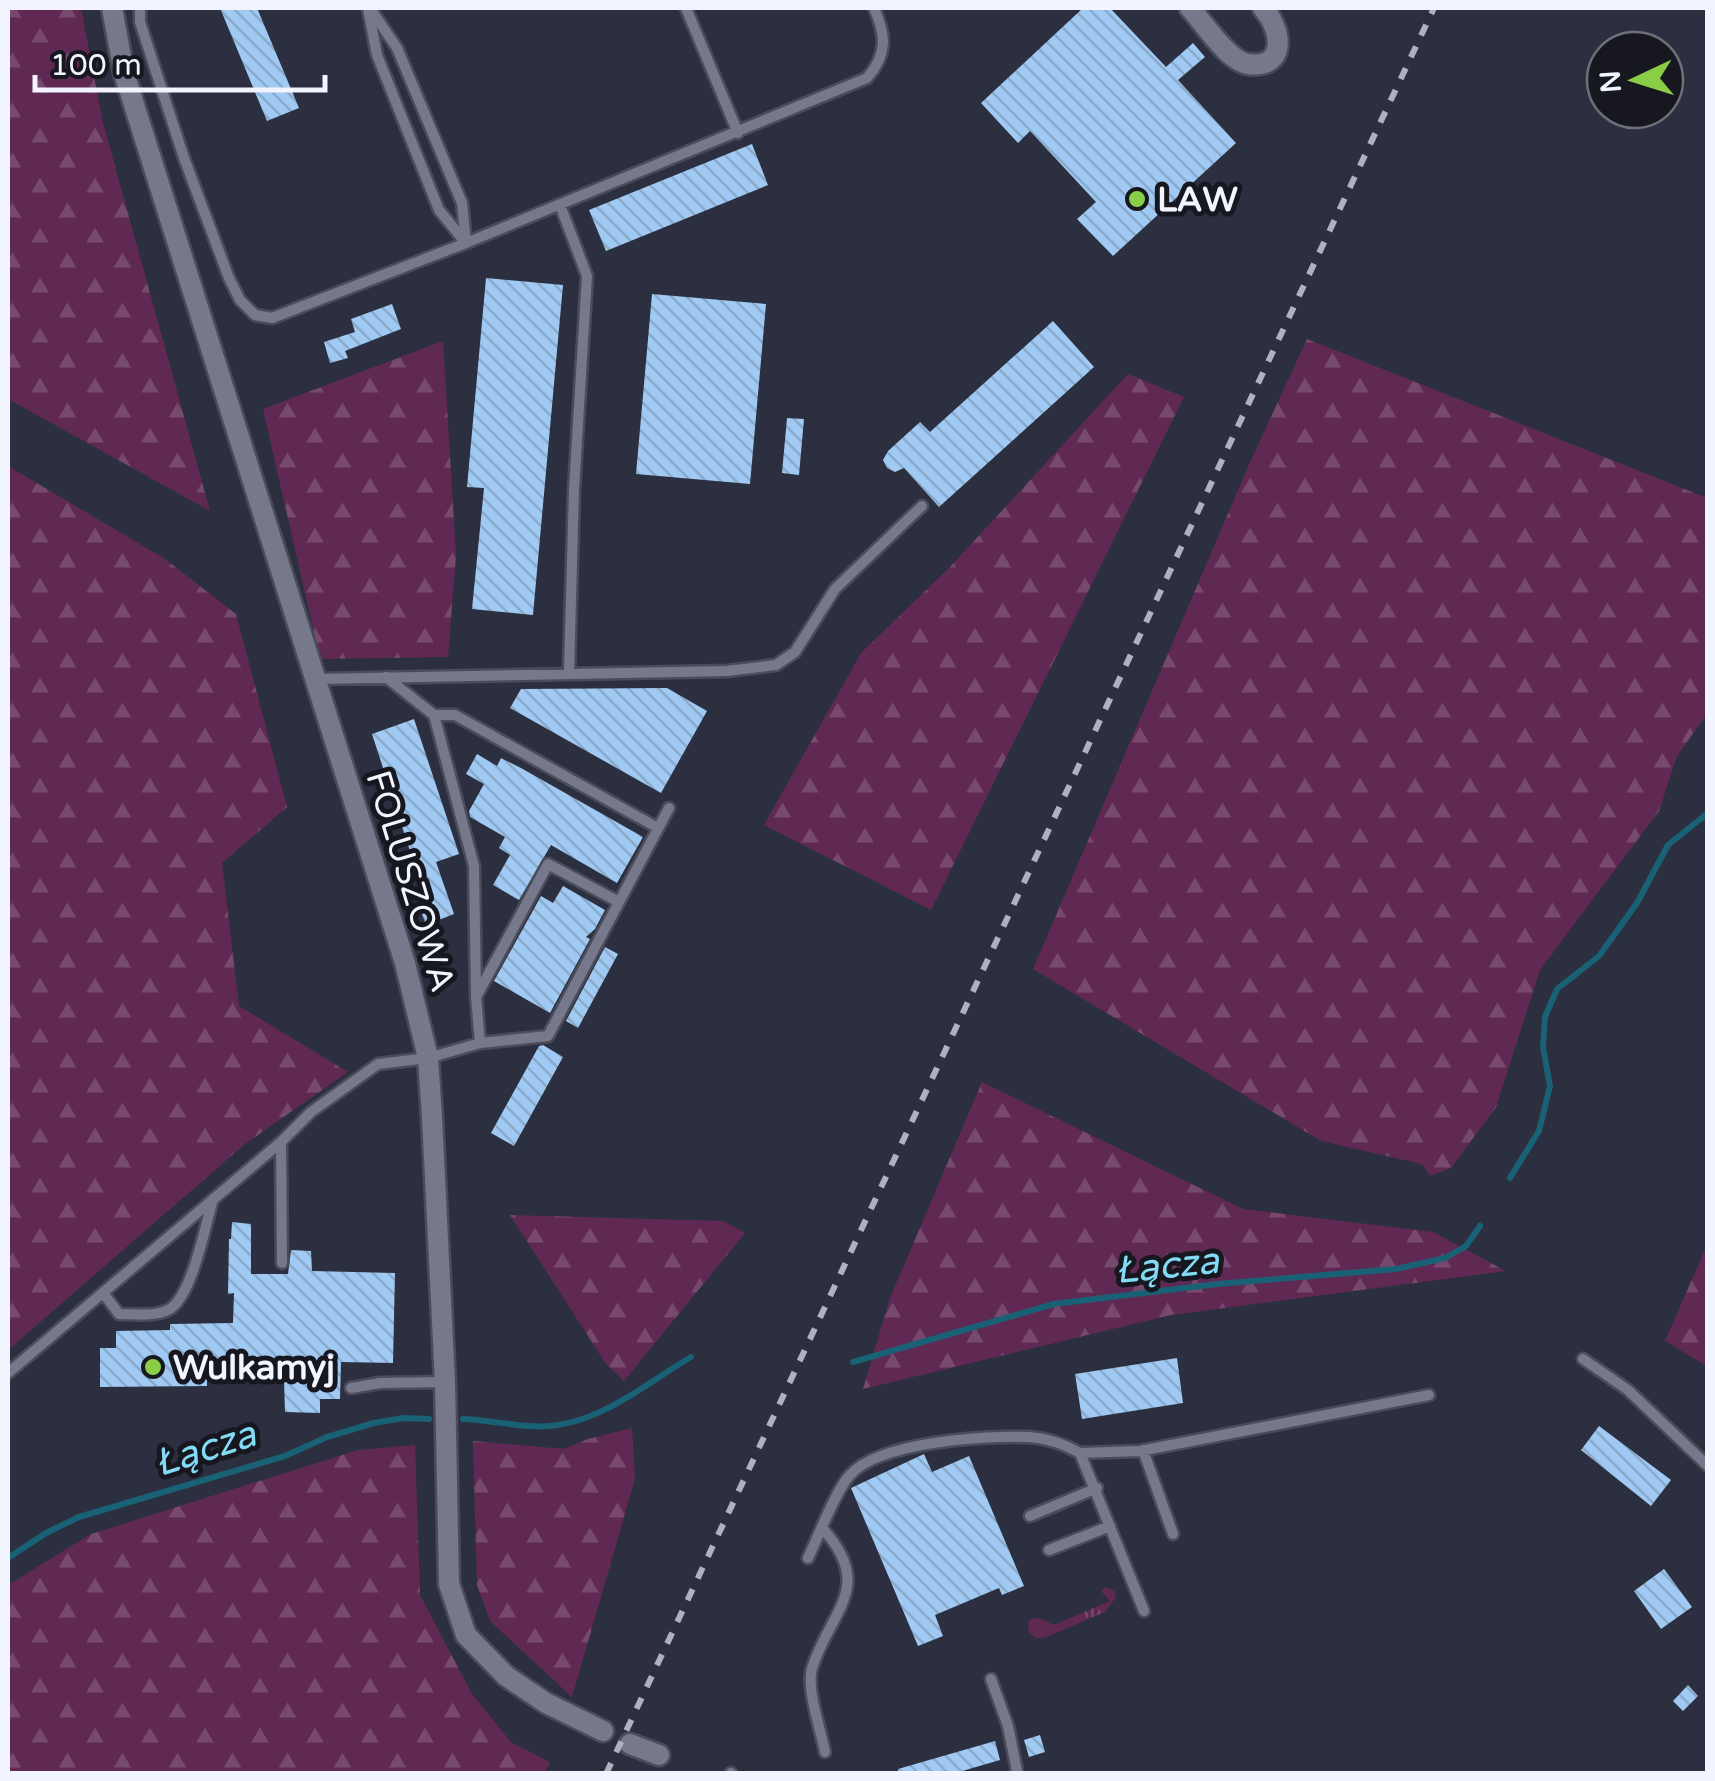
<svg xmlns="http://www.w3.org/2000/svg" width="1715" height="1781" font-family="'Varela Round',sans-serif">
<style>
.grass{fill:url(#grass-tufts)}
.forest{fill:url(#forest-firs)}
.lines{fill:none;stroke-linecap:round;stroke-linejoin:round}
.stream{stroke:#196174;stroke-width:6}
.building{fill:url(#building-back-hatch)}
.service-casing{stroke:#4a4c5a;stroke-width:15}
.minor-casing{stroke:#4a4c5a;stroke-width:25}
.service{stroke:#76798c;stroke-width:10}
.minor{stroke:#76798c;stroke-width:20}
.rail{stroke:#afb1be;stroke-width:6;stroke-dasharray:12 12;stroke-linecap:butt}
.poi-dot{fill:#8ace47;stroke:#16171f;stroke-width:4}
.labels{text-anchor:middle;stroke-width:10;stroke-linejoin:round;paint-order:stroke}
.poi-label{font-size:35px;font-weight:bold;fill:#f2f4ff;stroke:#16171f;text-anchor:start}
.street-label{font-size:35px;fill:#f2f4ff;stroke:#16171f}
.water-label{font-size:38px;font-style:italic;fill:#83daf5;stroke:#16171f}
</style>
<defs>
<pattern id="grass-tufts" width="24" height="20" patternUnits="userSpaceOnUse" patternTransform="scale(2.5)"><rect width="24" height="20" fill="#602954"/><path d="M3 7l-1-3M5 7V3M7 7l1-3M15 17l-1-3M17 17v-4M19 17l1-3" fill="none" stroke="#77496e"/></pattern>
<pattern id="forest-firs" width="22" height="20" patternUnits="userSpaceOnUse" patternTransform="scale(2.5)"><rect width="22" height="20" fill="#602954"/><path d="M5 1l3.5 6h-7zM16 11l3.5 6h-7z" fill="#77496e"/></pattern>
<pattern id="building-back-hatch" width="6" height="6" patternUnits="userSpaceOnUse" patternTransform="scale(2.5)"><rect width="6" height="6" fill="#a0caf4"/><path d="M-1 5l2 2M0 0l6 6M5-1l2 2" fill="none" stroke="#8aaaca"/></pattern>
</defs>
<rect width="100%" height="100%" fill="#2c2f3f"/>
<path class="grass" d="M1106 1587 1114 1591 1116 1597 1105 1612 1044 1638H1036L1029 1632 1028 1623 1031 1619 1039 1618 1054 1625 1110 1601 1101 1591Z"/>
<path class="forest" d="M8 8H81L102 119 210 511 8 399Z
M1307 339 1707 498V714L1677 756 1659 811 1540 970 1496 1107 1451 1168 1430 1176 1422 1164 1321 1141 1033 969 1251 460Z
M443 341 456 555 448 657 320 659 263 409Z
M1128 374 1184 397 931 910 764 825 861 653 950 567Z
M8 466 165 559 236 614 287 807 222 863 239 1006 348 1072 245 1144 8 1350Z
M982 1082 1243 1209 1433 1232 1506 1271 1171 1315 863 1389 890 1298Z
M510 1215 723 1221 745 1233 624 1381 606 1364Z
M1707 1245 1708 1366H1707L1665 1341Z
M632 1428 635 1479 572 1697 490 1621 477 1585 473 1441 564 1449 588 1439Z
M415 1445 420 1595 472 1694 511 1742 550 1762 545 1773H8V1585L91 1534 358 1450Z"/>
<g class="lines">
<path class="stream" d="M1510 1178 1539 1131 1550 1086 1543 1047 1545 1017 1557 989 1599 956 1637 903 1668 845 1708 813
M853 1362 1054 1304 1217 1284 1396 1269 1445 1258 1466 1246 1480 1226
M463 1419C494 1420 528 1430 558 1425 607 1418 650 1381 691 1357
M8 1558 46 1533 79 1517 285 1456 327 1437 374 1423 403 1418 429 1419"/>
</g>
<path class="building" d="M220 8H257L299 108 267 121Z
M1083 8H1110L1166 67 1193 43 1205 57 1178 80 1236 143 1113 256 1077 219 1096 202 1030 131 1018 143 981 103Z
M752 144 768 185 606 251 589 210Z
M486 278 563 285 533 615 472 609 484 488 467 487Z
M652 294 766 304 750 484 636 474Z
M392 304 401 329 345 351 348 358 330 363 324 342 355 332 351 319Z
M1053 321 1094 367 939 507 904 468 895 472 887 468 883 460 888 451 920 422 930 432Z
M787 418 804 419 799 475 782 473Z
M667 688 707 711 661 793 510 708 521 689Z
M414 719 459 854 436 862 454 914 426 925 417 900 425 897 372 734Z
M477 754 497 766 501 758 521 768 643 837 617 883 551 845 519 900 493 885 510 855 499 848 505 837 470 817 469 811 484 784 466 774Z
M563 886 605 910 595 929 586 937 590 939 550 1013 494 981 541 896 553 903Z
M605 947 618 954 578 1028 566 1021Z
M543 1045 563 1057 514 1146 491 1133 539 1046Z
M232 1222 251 1224V1274H288L291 1250 311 1251 312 1271 395 1273 393 1363 341 1362 340 1399H320V1413L285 1412 284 1379H240L207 1350V1386L100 1387V1348H116V1331L170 1330V1324L233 1323 234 1293 228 1294 229 1239H231Z
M1177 1358 1183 1403 1082 1419 1075 1374Z
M1599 1426 1671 1480 1651 1506 1581 1450Z
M924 1454 932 1472 969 1456 1024 1586 1002 1595 999 1588 935 1615 943 1636 918 1646 851 1488Z
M1664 1569 1692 1607 1661 1629 1634 1591Z
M1688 1685 1698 1696 1683 1711 1673 1701Z
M1040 1735 1045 1752 1029 1757 1024 1740Z
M995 1741 1000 1760 952 1774H898V1769Z"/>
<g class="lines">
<g class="service-casing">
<path id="service" d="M140 8V22L184 158 229 278 240 300 255 315 272 318 466 243 462 203 397 48 370 8
M686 8 738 133
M368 9 377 55 439 210 466 243 867 78C888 54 886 35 874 8
M560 205 587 276 574 489 569 672
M386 677 434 715 474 866 476 996
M316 679 727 671 776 665 795 652 835 589 922 506
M434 715H455L658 828
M619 902 548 864 476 997 480 1043 548 1036 669 808
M281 1142 282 1263
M104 1294 119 1314C135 1314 153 1317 168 1310 192 1298 205 1226 213 1199
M1583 1359 1628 1390 1708 1466
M8 1373 281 1142 311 1112 378 1064 428 1058 480 1043
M351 1388 380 1383 444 1382
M1143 1450 1173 1534
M1080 1453 1140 1451 1429 1395
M1030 1516 1097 1488
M823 1529C875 1587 831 1610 812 1668 806 1688 821 1731 825 1752
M1049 1550 1110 1526
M808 1558C818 1537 836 1490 850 1475 879 1442 986 1435 1029 1437 1047 1438 1064 1444 1080 1453L1144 1611
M991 1679 1008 1726 1017 1771 1015 1774
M731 1773V1774"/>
</g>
<g class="minor-casing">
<path id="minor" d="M112 8 124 73 405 963 428 1058 432 1117 445 1382 449 1584 466 1635 506 1676 546 1703 603 1731
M1190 8C1203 22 1228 61 1248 64 1288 69 1282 29 1263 8
M630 1744 659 1755"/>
</g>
<use href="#service" class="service"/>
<use href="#minor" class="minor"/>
<path class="rail" d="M606 1774 1434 8"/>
</g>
<g class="poi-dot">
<circle cx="1137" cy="199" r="10"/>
<circle cx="153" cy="1367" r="10"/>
</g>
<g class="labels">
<g class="poi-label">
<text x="1157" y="211">LAW</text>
<text x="173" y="1379">Wulkamyj</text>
</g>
<g class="street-label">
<text transform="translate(411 881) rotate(73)" y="12">FOLUSZOWA</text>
</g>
<g class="water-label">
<text transform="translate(1167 1265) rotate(-6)" y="13">Łącza</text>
<text transform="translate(205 1448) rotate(-18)" y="13">Łącza</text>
</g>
</g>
<rect width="1715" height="1781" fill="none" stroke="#f2f4ff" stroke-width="20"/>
<g transform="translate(1635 80) rotate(266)"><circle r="48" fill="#16171f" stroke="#6e6f79" stroke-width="2.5"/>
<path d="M0-8L18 38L0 25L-18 38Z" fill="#8ace47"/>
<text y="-15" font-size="28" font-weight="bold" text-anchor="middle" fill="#f2f4ff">N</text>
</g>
<path d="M35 75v15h290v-15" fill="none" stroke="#f2f4ff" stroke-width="5"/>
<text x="50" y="75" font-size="30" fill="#f2f4ff" stroke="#16171f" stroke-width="8" paint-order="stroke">100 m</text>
</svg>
